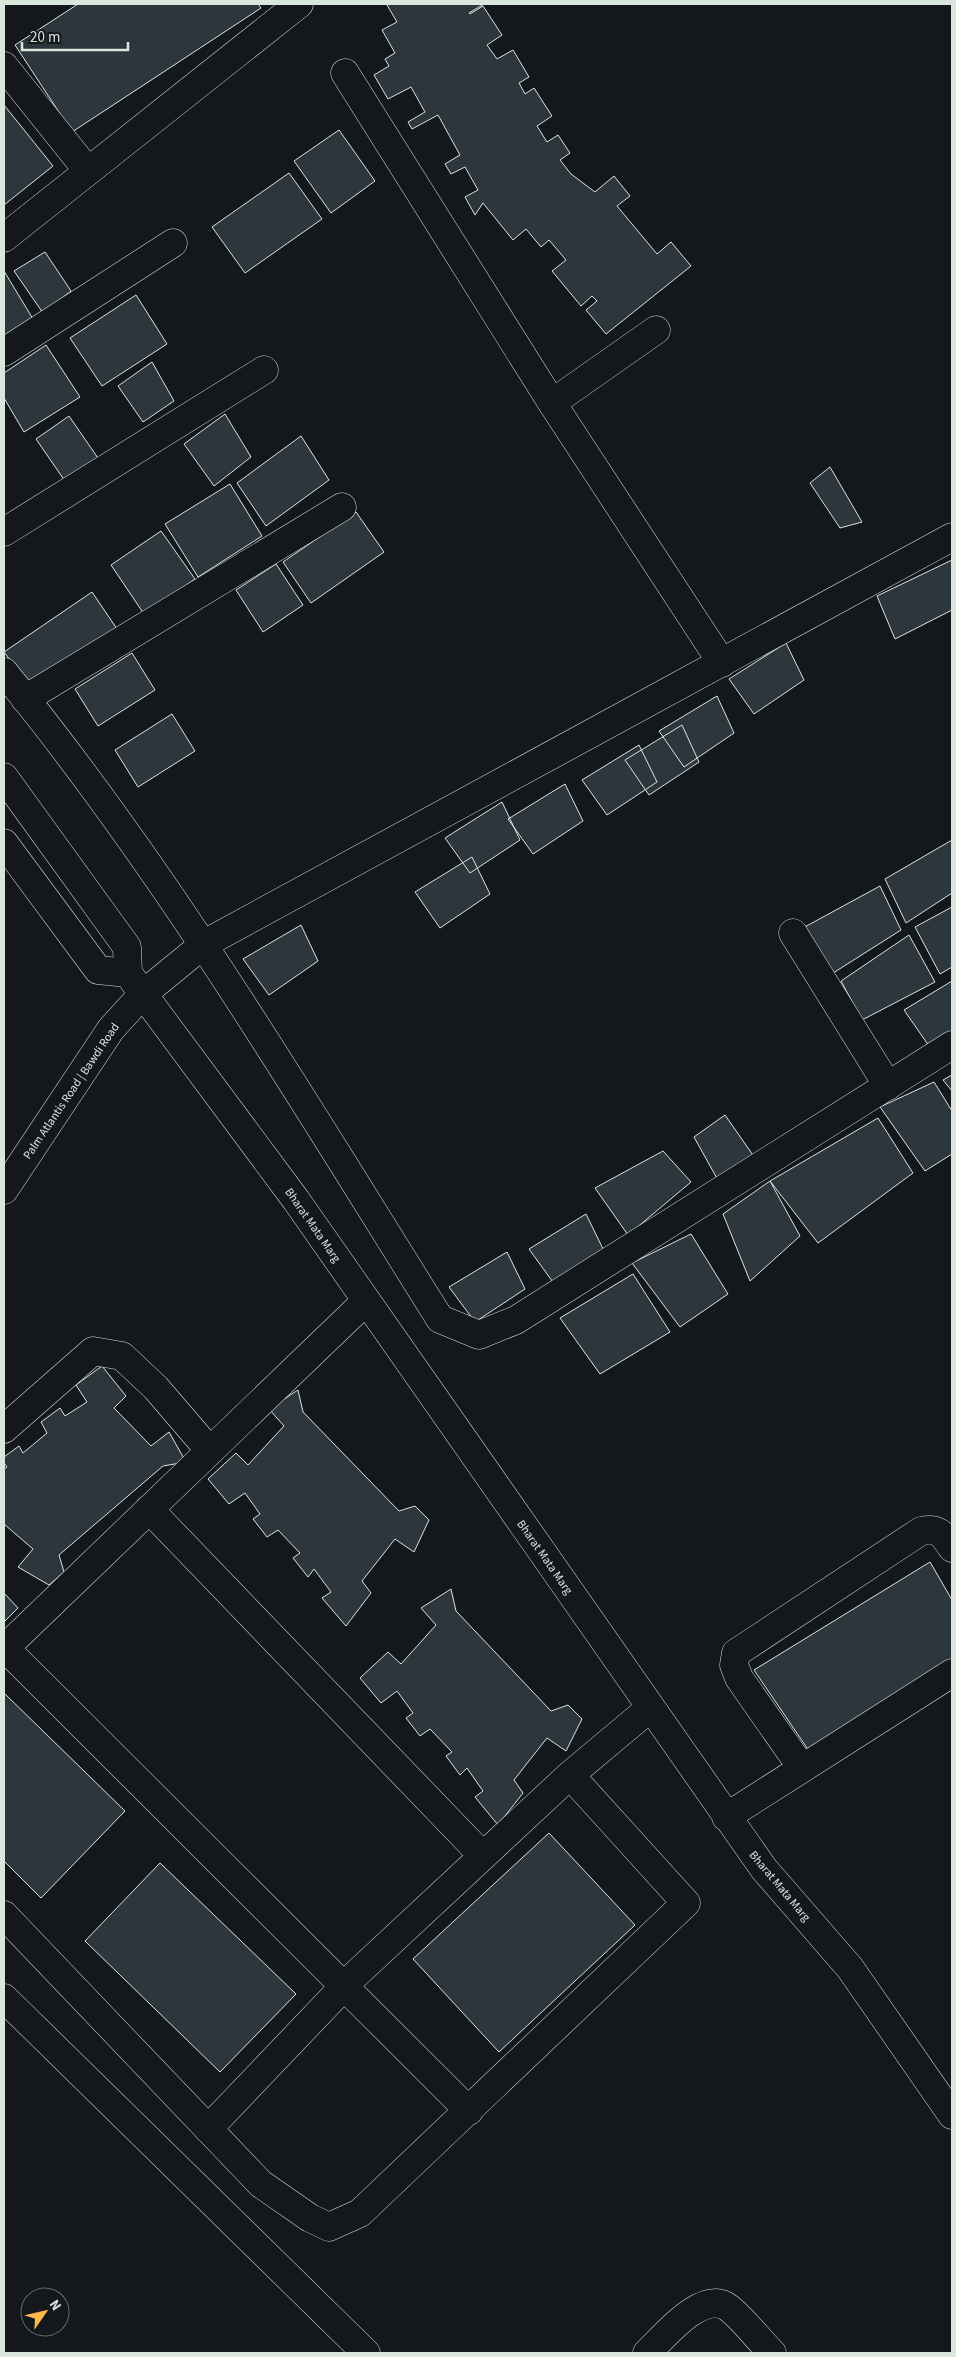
<svg xmlns="http://www.w3.org/2000/svg" width="956" height="2357" font-family="'Source Sans 3',sans-serif">
<style>
.building{fill:#2c363c;stroke:#d8e6dc}
.lines{fill:none;stroke-linecap:round;stroke-linejoin:round}
.minor-casing{stroke:#d8e6dc;stroke-width:29}
.minor{stroke:#14181c;stroke-width:28}
.labels{text-anchor:middle;stroke-width:4;stroke-linejoin:round;paint-order:stroke}
.street-label{font-size:12px;fill:#d8e6dc;stroke:#14181c}
</style>
<rect width="100%" height="100%" fill="#14181c"/>
<path class="building" d="M78 4H258L261 8 72 132 15 45Z
M389 4H484L469 13 470 14 483 6 502 35 487 45 497 59 513 50 529 77 519 83 525 94 534 88 552 116 537 126 547 142 558 135 570 153 560 160 571 174 595 192 614 176 630 196 617 206 657 254 671 242 691 266 606 334 586 310 597 301 592 296 581 306 552 271 566 260 549 240 541 247 526 229 513 240 483 203 475 215 465 197 478 190 465 167 451 174 445 164 460 155 438 115 412 129 408 122 425 112 411 87 388 99 374 75 389 66 385 59 395 53 382 30 397 22 387 5Z
M4 105 53 166 4 205Z
M339 130 375 181 331 213 294 161Z
M289 173 322 219 245 273 212 227Z
M45 252 71 291 43 313 14 271Z
M4 271 33 319 4 340Z
M136 295 167 344 102 386 70 338Z
M46 345 80 397 24 432 4 398V373Z
M152 362 174 401 143 422 118 386Z
M225 414 251 457 214 486 184 444Z
M69 416 100 461 67 484 36 439Z
M301 436 329 480 266 526 237 483Z
M830 467 862 522 840 528 810 483Z
M230 484 262 536 198 577 165 524Z
M356 512 384 552 311 603 283 562Z
M161 531 195 579 144 614 111 565Z
M952 560V610L895 639 877 596Z
M276 564 303 605 263 632 236 590Z
M92 592 117 629 31 687 4 652Z
M786 643 804 680 754 714 729 679Z
M132 653 155 690 98 726 75 689Z
M717 696 734 733 684 767 659 731Z
M172 714 195 751 138 787 115 750Z
M682 725 699 762 649 795 625 760Z
M639 745 657 782 607 815 582 780Z
M565 784 583 821 533 854 508 819Z
M502 802 520 840 470 873 445 838Z
M952 840V893L906 923 885 879Z
M472 857 490 894 440 928 415 892Z
M880 886 901 930 830 975 801 929Z
M952 907V967L940 974 915 927Z
M301 925 318 961 269 995 243 959Z
M909 935 935 982 862 1020 841 981Z
M952 981V1032L929 1046 904 1010Z
M952 1075V1091L943 1080Z
M934 1082 952 1111V1154L925 1171 880 1107Z
M725 1115 755 1158 719 1182 694 1137Z
M878 1118 913 1173 818 1243 770 1181Z
M663 1151 691 1182 628 1235 595 1188Z
M770 1181 800 1236 750 1281 723 1214Z
M586 1214 604 1251 555 1285 529 1249Z
M691 1234 728 1294 680 1327 632 1263Z
M507 1252 525 1289 475 1322 449 1287Z
M633 1274 670 1332 600 1374 560 1318Z
M102 1366 126 1396 114 1408 151 1446 169 1432 186 1462 163 1466 59 1555 64 1572 49 1585 18 1567 33 1549 4 1524V1469L7 1467 4 1463V1457L19 1446 23 1453 47 1433 41 1422 60 1408 65 1416 87 1402 76 1385Z
M298 1390 303 1412 399 1511 415 1506 429 1520 414 1552 395 1539 362 1581 371 1593 346 1626 322 1598 331 1592 314 1569 308 1577 293 1558 300 1553 278 1530 267 1537 253 1519 260 1514 245 1493 229 1504 208 1479 236 1453 248 1465 284 1426 269 1409Z
M930 1562 952 1600V1675L822 1770 754 1670Z
M451 1589 456 1611 551 1711 568 1705 582 1719 566 1751 547 1738 514 1780 523 1793 498 1825 475 1797 483 1791 467 1768 460 1775 446 1756 452 1752 430 1729 420 1736 406 1718 413 1713 397 1691 381 1703 360 1678 388 1652 401 1664 436 1625 421 1608Z
M4 1593 18 1608 4 1622Z
M4 1693 125 1811 41 1898 4 1861Z
M549 1833 635 1925 499 2052 413 1959Z
M160 1863 296 1994 220 2072 85 1941Z"/>
<g class="lines">
<g class="minor-casing">
<path id="minor" d="M4 66 88 171
M345 73 552 403 722 663
M4 238 299 4
M4 352 173 243
M552 403 656 330
M4 532 264 370
M4 672C169 874 302 1099 440 1319L479 1335 516 1320 952 1045
M25 699 342 507
M4 777 127 947 128 973 143 994 296 1200 764 1869 850 1968 952 2115
M4 843 98 970 128 973
M793 933 888 1086
M4 1190 111 1029 143 994 204 944 952 537
M4 1429 93 1351 122 1356 156 1388 210 1451
M149 1509 483 1856
M5 1648 469 2111
M4 1649 366 1301
M802 1768 739 1678 734 1665 736 1653 921 1531C938 1527 943 1534 952 1548
M726 1817 952 1673
M4 1915 261 2184 310 2218 329 2227 360 2213 686 1903 570 1775 650 1708
M4 1998 366 2353
M208 2129 353 1977 570 1775
M647 2353C664 2337 703 2288 729 2308 745 2321 758 2339 772 2353"/>
</g>
<use href="#minor" class="minor"/>
</g>
<g class="labels">
<g class="street-label">
<text transform="translate(71 1091) rotate(-56)" y="4">Palm Atlantis Road | Bawdi Road</text>
<text transform="translate(313 1225) rotate(55)" y="4">Bharat Mata Marg</text>
<text transform="translate(545 1557) rotate(55)" y="4">Bharat Mata Marg</text>
<text transform="translate(780 1886) rotate(50)" y="4">Bharat Mata Marg</text>
</g>
</g>
<rect width="956" height="2357" fill="none" stroke="#d8e6dc" stroke-width="10"/>
<g transform="translate(45 2312) rotate(56)"><circle r="24" fill="#14181c" stroke="#626a69"/>
<path d="M0-4L9 19L0 12L-9 19Z" fill="#ffb74d"/>
<text y="-8" font-size="14" font-weight="bold" text-anchor="middle" fill="#d8e6dc">N</text>
</g>
<path d="M22 42v8h106v-8" fill="none" stroke="#d8e6dc" stroke-width="2.5"/>
<text x="30" y="42" font-size="15" fill="#d8e6dc" stroke="#14181c" stroke-width="4" paint-order="stroke">20 m</text>
</svg>
